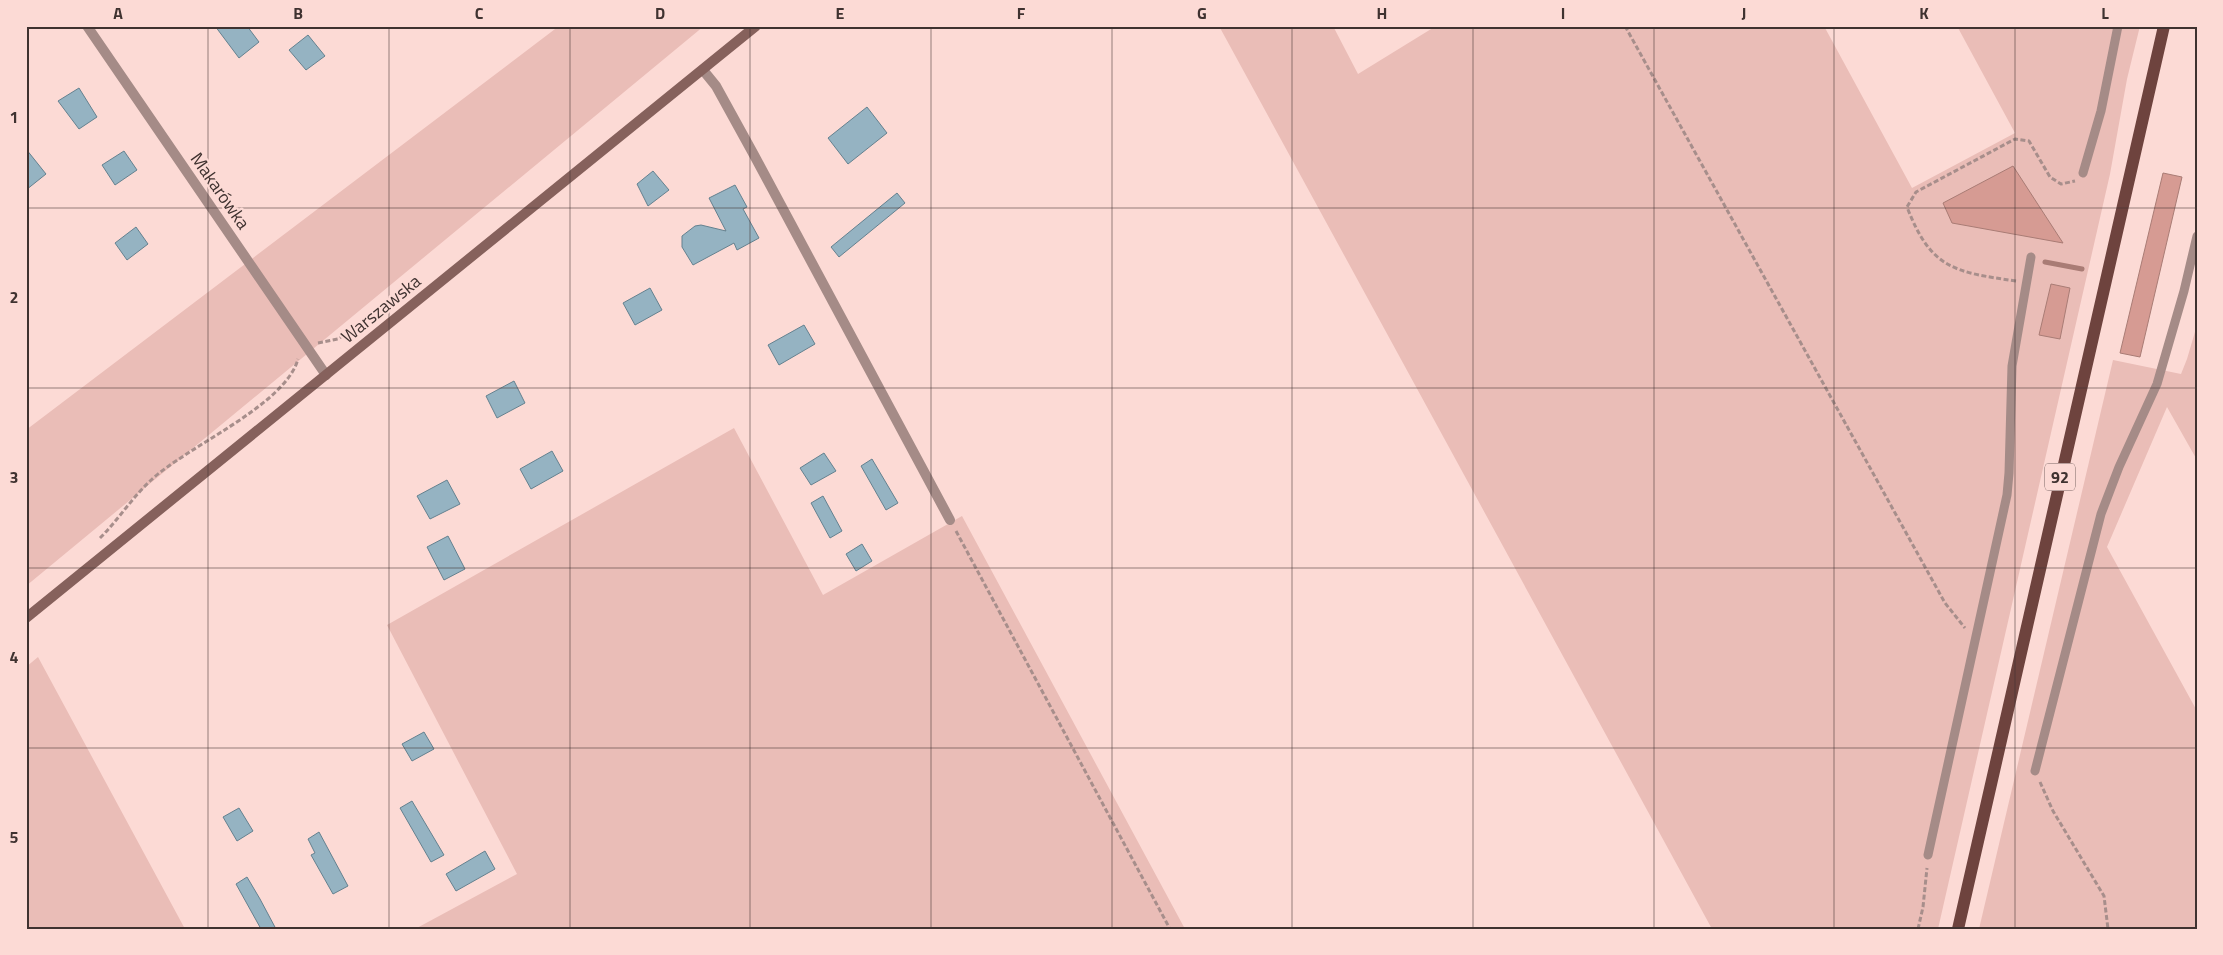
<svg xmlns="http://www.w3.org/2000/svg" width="2223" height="955" font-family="'Titillium Web',sans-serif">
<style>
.green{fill:#eabdb7}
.water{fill:#d69b93;stroke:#a97c75}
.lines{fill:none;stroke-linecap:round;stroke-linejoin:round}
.stream{stroke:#a97c75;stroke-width:5}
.building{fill:#95b3c2;stroke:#64818f}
.path{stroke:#a78e8b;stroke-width:3;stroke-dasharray:5 2.5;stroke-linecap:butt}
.lane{stroke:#a58b87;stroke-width:9}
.street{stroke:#a58b87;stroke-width:10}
.secondary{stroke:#86615c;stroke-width:10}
.primary{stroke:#6e433e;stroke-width:12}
.grid{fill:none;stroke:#3f3230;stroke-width:1;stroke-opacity:0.55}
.labels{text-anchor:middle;stroke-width:4.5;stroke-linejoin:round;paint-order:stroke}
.shield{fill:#fcdad5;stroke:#786462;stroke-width:1}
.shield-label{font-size:16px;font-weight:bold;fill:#3f3230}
.street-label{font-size:18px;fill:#3f3230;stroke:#fcdad5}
.neatline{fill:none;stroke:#3f3230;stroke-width:2}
.grid-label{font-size:16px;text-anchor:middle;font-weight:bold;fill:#3f3230}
</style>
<rect width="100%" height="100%" fill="#fcdad5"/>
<path class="green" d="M559 26H704L26 586V430Z
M1219 26H1333L1358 74 1436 26H1824L1912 188 2015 133 1957 26H2140L2127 79 2110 174 1938 929H1712Z
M2197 325V460L2167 407 2107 547 2197 711V929H1979L2113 360 2181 374 2187 359Z
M734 428 823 595 962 516 1185 929H415L517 874 387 625Z
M38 657 185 929H26V667Z"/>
<path class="water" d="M2013 166 2063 243 1952 223 1943 203Z
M2163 173 2182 177 2140 357 2120 353Z
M2051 284 2070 288 2060 339 2039 335Z"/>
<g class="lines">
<path class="stream" d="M2045 262 2082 269"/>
</g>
<path class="building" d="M215 26H247L259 42 239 58Z
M308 35 325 56 306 70 289 50Z
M79 88 97 117 79 129 58 101Z
M867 107 887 133 848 164 828 138Z
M26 149 46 174 26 190Z
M124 151 137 170 115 185 102 165Z
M653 171 669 190 648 206 637 184Z
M735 185 747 207 743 209 759 238 737 250 734 243 693 265 682 247V236L695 226 701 225 726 231 709 198Z
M897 193 905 203 839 257 831 247Z
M136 227 148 244 127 260 115 243Z
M650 288 662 310 635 325 623 303Z
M804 325 815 344 779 365 768 345Z
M514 381 525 403 497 418 486 396Z
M552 451 563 471 531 489 520 469Z
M824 453 836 471 811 485 800 468Z
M872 459 898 503 886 510 861 466Z
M447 480 460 504 430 519 417 496Z
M823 496 842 531 830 538 811 503Z
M448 536 465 569 444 580 427 547Z
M862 544 872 561 856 571 846 554Z
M424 732 434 749 412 761 402 744Z
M412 801 444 855 431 862 400 808Z
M239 808 253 831 237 841 223 817Z
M319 832 348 886 333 894 311 855 315 853 308 839Z
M485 851 495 869 456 891 446 874Z
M247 877 260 899 276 929H261L236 884Z"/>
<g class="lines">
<path class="path" d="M1625 26 1945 603 1965 628
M2016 281C1954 272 1931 269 1907 207L1916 192 2015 139 2029 141 2050 177 2061 184 2075 181
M318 343 338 339 398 297
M956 531 1170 929
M100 538C118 520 132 498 150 481 187 446 285 406 298 359
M2040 782 2053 811 2104 896 2108 929
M1918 929 1923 907 1927 868"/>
<path class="lane" d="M2083 173 2101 111 2118 26
M2035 771 2101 514 2119 467 2157 384 2184 291 2197 236
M1928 855 2007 495 2009 473 2012 366 2031 257"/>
<path class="street" d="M87 26 326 375
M703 70 716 86 754 155 950 520"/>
<path class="secondary" d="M26 618 756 26"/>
<path class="primary" d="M1958 929 2164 26"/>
</g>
<path class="grid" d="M208 26V929M389 26V929M570 26V929M750 26V929M931 26V929M1112 26V929M1292 26V929M1473 26V929M1654 26V929M1834 26V929M2015 26V929M26 208H2197M26 388H2197M26 568H2197M26 748H2197"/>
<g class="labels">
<rect class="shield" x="2045" y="463.5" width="30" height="27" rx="4"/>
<g class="shield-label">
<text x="2060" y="483">92</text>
</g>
<g class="street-label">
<text transform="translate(220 191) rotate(55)" y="6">Makarówka</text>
<text transform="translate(381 309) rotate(-39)" y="6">Warszawska</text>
</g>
</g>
<rect width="2223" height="955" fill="none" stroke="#fcdad5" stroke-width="55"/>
<rect x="28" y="28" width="2168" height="900" class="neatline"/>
<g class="grid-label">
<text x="118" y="19">A</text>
<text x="298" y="19">B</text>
<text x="479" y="19">C</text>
<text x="660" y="19">D</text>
<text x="840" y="19">E</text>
<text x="1021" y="19">F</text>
<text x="1202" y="19">G</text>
<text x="1382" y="19">H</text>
<text x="1563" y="19">I</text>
<text x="1744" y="19">J</text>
<text x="1924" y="19">K</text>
<text x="2105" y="19">L</text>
<text x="14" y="123">1</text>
<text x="14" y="303">2</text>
<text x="14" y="483">3</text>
<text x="14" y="663">4</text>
<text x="14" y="843">5</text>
</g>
</svg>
